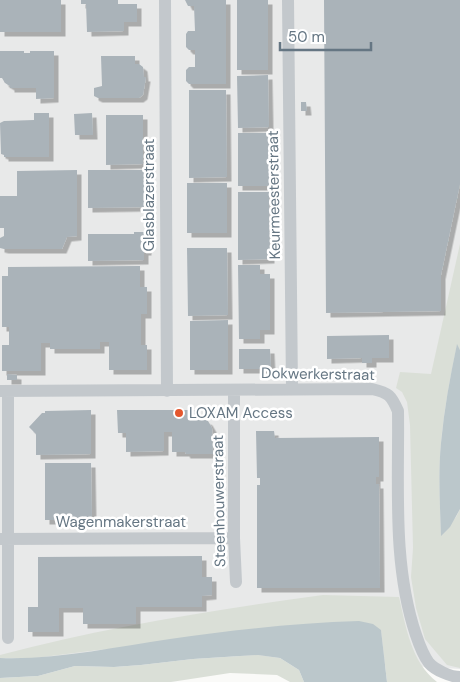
<svg xmlns="http://www.w3.org/2000/svg" width="460" height="682" font-family="'DM Sans',sans-serif">
<style>
.built{fill:#e8e9e9}
.green{fill:#dadfd7}
.water{fill:#bbc7cb}
.building{fill:#aab3b9;filter:url(#shadow)}
.lines{fill:none;stroke-linecap:round;stroke-linejoin:round}
.minor{stroke:#c3c8cc;stroke-width:12}
.poi-dot{fill:#e4572e;stroke:#fff;stroke-width:2}
.labels{text-anchor:middle;stroke-width:5;stroke-linejoin:round;paint-order:stroke}
.street-label{font-size:15px;fill:#657683;stroke:#fff}
.poi-label{font-size:15px;fill:#657683;stroke:#fff;text-anchor:start}
</style>
<defs>
<filter id="shadow"><feDropShadow dx="4.5" dy="4.5" stdDeviation="0" flood-color="#0004"/></filter>
</defs>
<rect width="100%" height="100%" fill="#fafaf8"/>
<path class="built" d="M0 0H460V669L169 651 0 661Z"/>
<path class="green" d="M460 244V350L457 345C450 378 444 410 441 443 438 474 440 505 441 535L456 517 460 509V668L447 665 425 639 416 608 411 577 413 548 410 425 407 402 402 392 396 388 400 372 431 374Z
M323 595 399 597C406 627 411 662 437 682H387L381 630 98 650 35 658H0V655C106 627 214 610 323 595Z
M258 655 280 658 299 670 304 682H290L277 675 230 673 171 682H0V678L38 676 75 666 114 667 141 665 193 659Z"/>
<path class="water" d="M457 344 460 350V509L450 527 441 536C440 505 438 474 441 443 444 410 450 377 457 344Z
M359 621 373 624 381 630 387 682H304L299 670 280 658 258 655 193 659 141 665 114 667 75 666 38 676 0 678V658C57 660 114 647 170 639 232 630 296 623 359 621Z"/>
<path class="building" d="M0 0H61V32H0Z
M81 0H118V4H137V22H124V31L87 32 86 4H81Z
M185 0H226V84H189L186 81V70L189 67H195V50H189L186 47V34L188 31H195L194 6H188Z
M237 0H268V70H237Z
M324 0H460V184L441 275V311L326 313Z
M0 51H24V53H30V51H54V98L36 99V88H10V86L5 83 2 78H0Z
M101 56H135V64H139L143 67 144 77H146L143 95 139 98H98L94 96V88L102 86Z
M268 75 269 127 238 128 237 76Z
M189 90H226L227 177 189 178Z
M301 102H306L307 111H301Z
M34 113H49V157H4V155L1 154 0 123 4 121 34 120Z
M92 113 93 135H75L74 114Z
M106 115H143V164L106 165Z
M238 133H269V186H238Z
M77 170V236L67 237 62 249H4L0 248V238L4 236V228H0V196H17V171Z
M88 170H146L147 207 88 208Z
M187 183H227V233H187Z
M238 192H269L270 259 238 260Z
M134 232H146L147 251H144V260L88 261V234H134Z
M187 248H227L228 315 188 316Z
M238 265H260V274H270V330H260V339H239Z
M140 266V287H147V314H141V345H147V370H109V342H100V349H50V343H41V371H2V345H9V327H2V276H8V267Z
M228 320V370H190V321Z
M389 335V358H372V363H362V358L327 359V336Z
M239 349H270L271 369H239Z
M7 374 17 375V380H7Z
M91 410V454L36 455V434L29 427 42 413H45V411Z
M117 410H200V417L208 421 212 428 213 454H186L185 452H172V432H164V451L126 452V433H118Z
M256 431H274L275 438 379 437V477H376V484H379L380 588H257V485H260V478H257Z
M45 463H91L92 520H45Z
M202 556V577H212V595L202 596V607H136V624H83V608H59V632H28V607H38V557Z"/>
<g class="lines">
<path class="minor" d="M165 0 167 391
M288 0 292 389
M234 390V538L236 582
M0 391 372 389C389 393 391 395 398 411 399 485 392 564 416 635 419 644 423 655 429 663 435 670 451 677 460 677
M8 391V638
M0 539 234 538"/>
</g>
<circle class="poi-dot" cx="179" cy="413" r="5"/>
<g class="labels">
<g class="street-label">
<text transform="translate(149 195) rotate(-90)" y="5">Glasblazerstraat</text>
<text transform="translate(274 195) rotate(-91)" y="5">Keurmeesterstraat</text>
<text transform="translate(318 374) rotate(1)" y="5">Dokwerkerstraat</text>
<text transform="translate(219 501) rotate(-91)" y="5">Steenhouwerstraat</text>
<text x="121" y="527">Wagenmakerstraat</text>
</g>
<g class="poi-label">
<text x="189" y="418">LOXAM Access</text>
</g>
</g>
<path d="M280 42v8h91v-8" fill="none" stroke="#657683" stroke-width="2.5"/>
<text x="288" y="42" font-size="15" fill="#657683" stroke="#ffffff" stroke-width="4" paint-order="stroke">50 m</text>
</svg>
